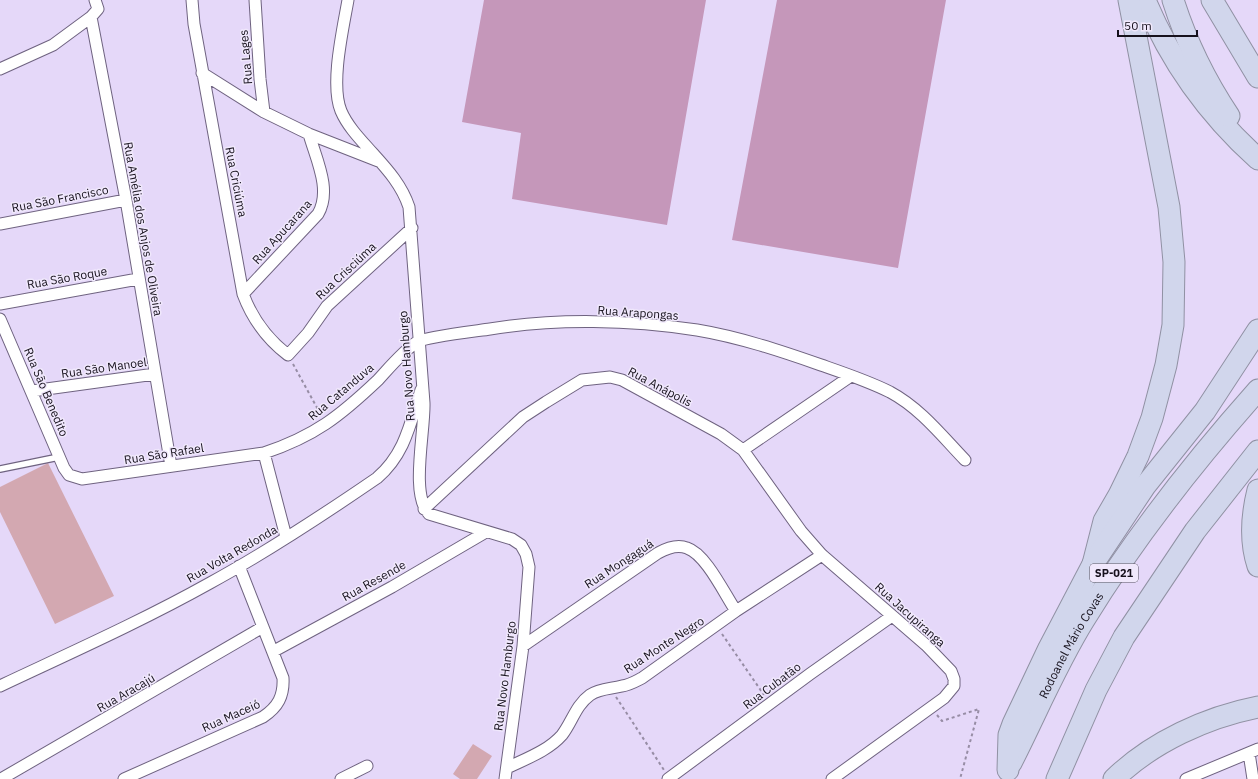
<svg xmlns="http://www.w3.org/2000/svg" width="1258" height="779" font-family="'IBM Plex Sans',sans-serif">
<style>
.pitch{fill:#d3a8b1}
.building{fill:#c597ba}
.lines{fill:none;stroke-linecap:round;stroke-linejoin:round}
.service-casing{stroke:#6f6380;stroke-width:8}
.minor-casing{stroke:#6f6380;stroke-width:13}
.motorway-casing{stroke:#9091a3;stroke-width:23}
.path{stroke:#978da5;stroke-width:2;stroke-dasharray:3 3;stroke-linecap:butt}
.service{stroke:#fff;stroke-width:5.5}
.minor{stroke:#fff;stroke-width:11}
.motorway{stroke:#d1d6ec;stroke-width:21}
.labels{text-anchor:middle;stroke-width:3;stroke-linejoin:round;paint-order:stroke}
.shield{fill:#f0e8fc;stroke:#57525f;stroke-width:1}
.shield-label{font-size:11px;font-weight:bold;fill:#16111c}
.street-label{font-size:12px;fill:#16111c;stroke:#f0e8fc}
</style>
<rect width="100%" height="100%" fill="#e5d8f9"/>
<path class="pitch" d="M48 463 114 596 55 624 0 512V487Z
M473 744 492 756 477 779H460L453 774Z"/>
<path class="building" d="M484 0H706L667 225 512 199 521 133 462 122Z
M777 0H946L898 268 732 240Z"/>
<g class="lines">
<g class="service-casing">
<path id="service" d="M0 469 59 457"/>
</g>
<g class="minor-casing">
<path id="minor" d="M95 0 98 9 91 17 126 200 171 466
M192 0 194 24 243 294C252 318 267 339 288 355L308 333 327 306 412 228
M255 0 260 79 264 112
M348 0C343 29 330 84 341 111 347 125 358 137 368 148 385 167 401 183 409 207L424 403C425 431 410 495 429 514L512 539 521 545 526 554 529 567 523 646 505 779
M0 69 53 45 91 17
M202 73 264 112 309 134 378 161
M0 224 126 200
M243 294 318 214C332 190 316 159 309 134
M0 304 138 279
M0 319 64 468 69 475 82 479 264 453C315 436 340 416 378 380 389 368 404 350 417 342 425 337 477 331 490 329 556 318 631 320 697 330 739 337 781 351 821 365 844 373 868 381 890 392 920 408 942 436 965 460
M32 391 155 374
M743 450 801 531 822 555 926 645 951 671 954 679V686L944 698 832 779
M264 453 286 537
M424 509 523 417 546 402 582 380 610 377 622 380 721 434 743 450 851 376
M523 646 658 553C667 548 677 544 687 548 706 554 725 595 736 611
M274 651 392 587 486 532
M0 686C70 653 142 621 210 583 267 552 323 515 377 478 405 454 410 424 421 390
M1249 753 1253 779
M507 768C525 759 548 751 562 735 572 722 576 705 590 695 600 688 611 689 622 686 630 685 636 681 642 678L736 611 822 555
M1 779 263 627
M124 779 263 717C278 707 284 696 283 678L239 566
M341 779 367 766
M668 779 810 674 892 616
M1186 779 1258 749"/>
</g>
<g class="motorway-casing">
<g id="motorway">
<path d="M1145 0C1171 63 1208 114 1258 159"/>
<path d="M1173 0C1186 41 1205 80 1229 116"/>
<path d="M1212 0 1258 77"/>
<path d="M1258 490C1252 514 1250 542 1258 566"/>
<path d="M1093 564 1104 521 1119 495 1138 456 1152 418 1166 365 1173 325 1174 262 1169 207 1129 0"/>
<path id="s1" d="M1011 763C1035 716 1056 665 1084 620 1134 538 1194 462 1258 390"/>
<path d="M1008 770 1009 735 1013 724 1049 648 1093 564 1145 486 1205 411 1258 330"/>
<path d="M1057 779 1096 690 1124 637 1195 531 1258 451"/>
<path d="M1114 779C1152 742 1207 717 1258 707"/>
</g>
</g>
<path class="path" d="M293 364 321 415
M722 634 764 695
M616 697 664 770
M937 715 942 721 979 709 960 779"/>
<use href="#service" class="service"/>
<use href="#minor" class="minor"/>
<use href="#motorway" class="motorway"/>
</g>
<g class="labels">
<rect class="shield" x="1090" y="564" width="48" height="18" rx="3"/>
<g class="shield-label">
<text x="1114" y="577">SP-021</text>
</g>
<g class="street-label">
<text transform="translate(246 57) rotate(-95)" y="4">Rua Lages</text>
<text transform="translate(236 182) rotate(79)" y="4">Rua Criciúma</text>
<text transform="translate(60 199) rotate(-11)" y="4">Rua São Francisco</text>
<text transform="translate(143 229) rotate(80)" y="4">Rua Amélia dos Anjos de Oliveira</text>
<text transform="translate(282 232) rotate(-48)" y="4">Rua Apucarana</text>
<text transform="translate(346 271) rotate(-43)" y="4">Rua Crisciúma</text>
<text transform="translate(67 278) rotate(-10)" y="4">Rua São Roque</text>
<text transform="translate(638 313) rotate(4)" y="4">Rua Arapongas</text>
<text transform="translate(407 366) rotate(-94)" y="4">Rua Novo Hamburgo</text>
<text transform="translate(104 368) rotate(-8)" y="4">Rua São Manoel</text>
<text transform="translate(660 387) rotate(28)" y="4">Rua Anápolis</text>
<text transform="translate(46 392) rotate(67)" y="4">Rua São Benedito</text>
<text transform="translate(341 392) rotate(-40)" y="4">Rua Catanduva</text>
<text transform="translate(164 454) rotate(-9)" y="4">Rua São Rafael</text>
<text transform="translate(232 554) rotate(-30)" y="4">Rua Volta Redonda</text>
<text transform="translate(619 564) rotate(-33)" y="4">Rua Mongaguá</text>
<text transform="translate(374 581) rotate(-29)" y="4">Rua Resende</text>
<text transform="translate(910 615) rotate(42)" y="4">Rua Jacupiranga</text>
<text transform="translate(664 645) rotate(-33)" y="4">Rua Monte Negro</text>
<text dy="4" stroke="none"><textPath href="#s1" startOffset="132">Rodoanel Mário Covas</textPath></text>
<text transform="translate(505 676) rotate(-83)" y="4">Rua Novo Hamburgo</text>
<text transform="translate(772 686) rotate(-37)" y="4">Rua Cubatão</text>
<text transform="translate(126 693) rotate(-30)" y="4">Rua Aracajú</text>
<text transform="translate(231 716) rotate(-24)" y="4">Rua Maceió</text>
</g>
</g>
<path d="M1118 30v6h79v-6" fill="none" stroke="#16111c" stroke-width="2"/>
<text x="1124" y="30" font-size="12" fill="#16111c" stroke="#f0e8fc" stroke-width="3" paint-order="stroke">50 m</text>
</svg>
